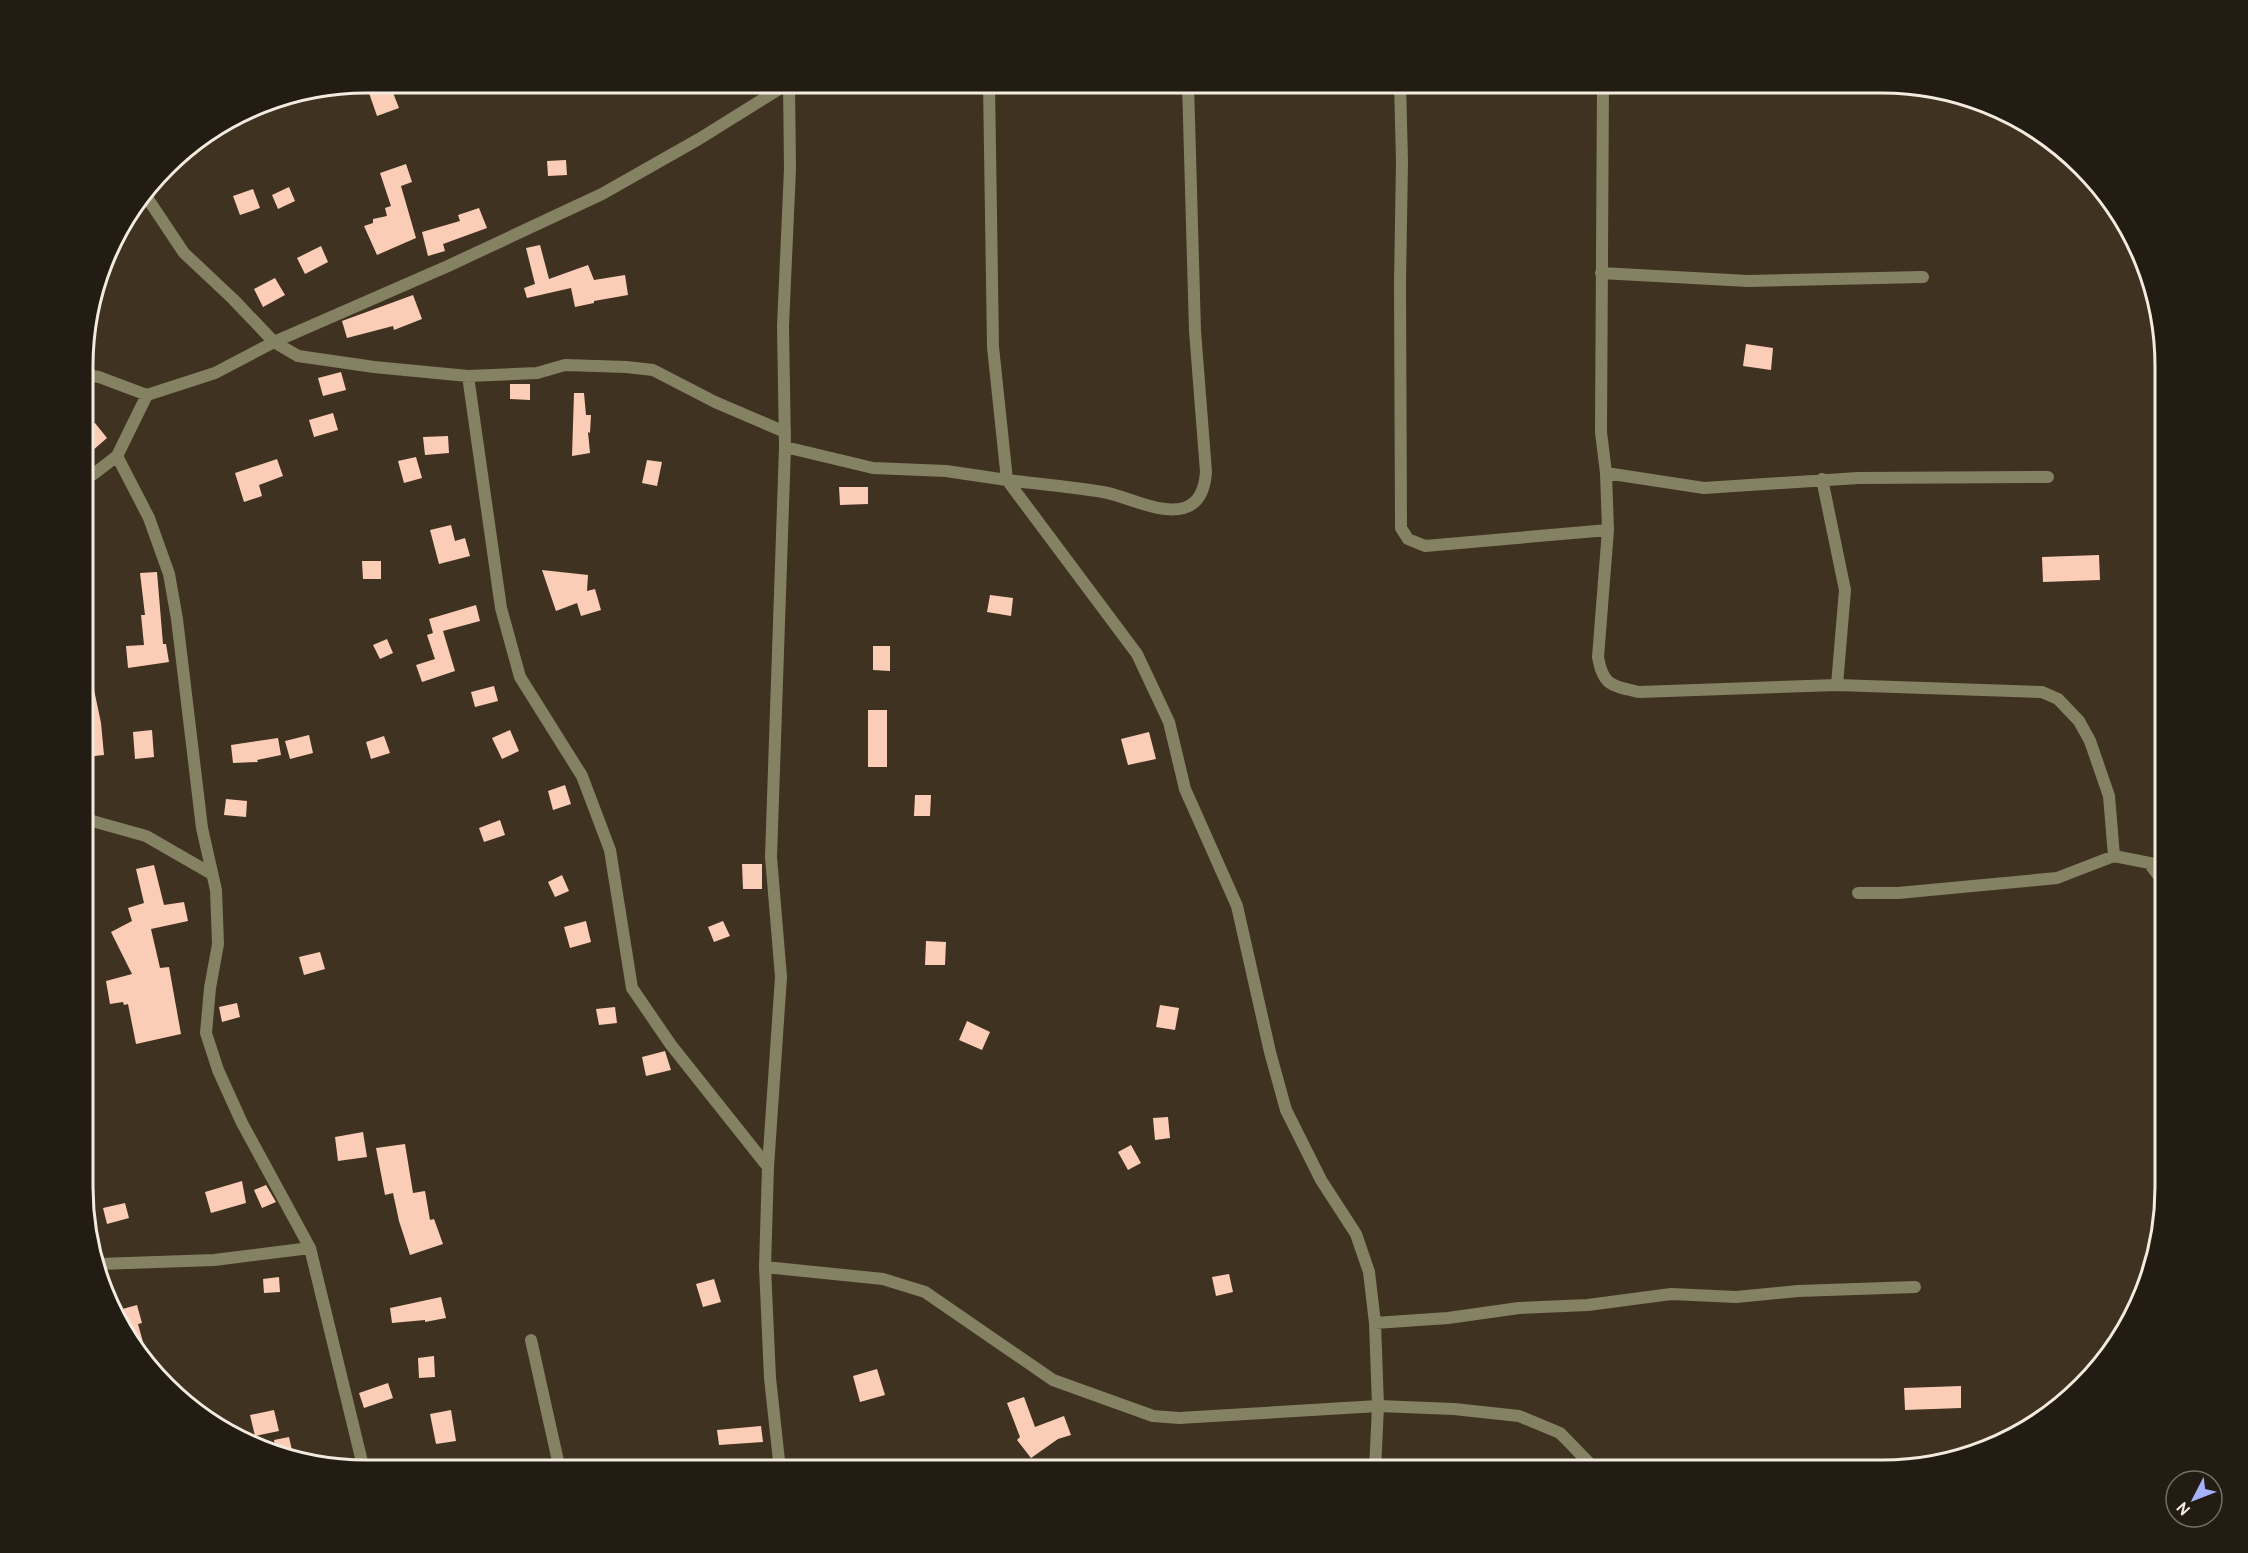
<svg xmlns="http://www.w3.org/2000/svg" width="2248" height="1553" font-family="Overpass,sans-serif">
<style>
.building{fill:#fccdb6}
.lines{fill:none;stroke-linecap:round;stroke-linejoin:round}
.minor{stroke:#848263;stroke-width:12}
.rim{fill:none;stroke:#f4ebe0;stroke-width:3}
</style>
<rect width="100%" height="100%" fill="#403220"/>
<path class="building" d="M390 85 399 108 377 116 369 93Z
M566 160 567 175 548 176 547 161Z
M406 164 412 182 401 186 416 238 377 255 364 226 373 223V219L387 216 385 208 391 206 380 173Z
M289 187 295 201 278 209 272 195Z
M253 189 260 208 240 215 233 196Z
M479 208 487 228 443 244 445 251 428 256 422 232 460 221 458 215Z
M540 245 549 279 588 265 594 280 625 275 628 295 594 301V303L575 307 571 288 527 298 524 288 535 284 526 248Z
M321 246 328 262 305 274 297 258Z
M275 278 285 295 263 307 254 289Z
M413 295 422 319 394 330 393 326 347 338 342 321Z
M1746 344 1773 348 1771 370 1743 366Z
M341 372 346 390 323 396 318 378Z
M510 384H530V400L510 399Z
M574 393H584L586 415H591L590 433 588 432 590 453 572 456Z
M333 413 338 430 314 437 309 420Z
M95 423 107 438 85 457V431Z
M448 436 449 453 425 455 423 437Z
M416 457 422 478 404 483 398 461Z
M277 459 283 476 259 485 262 496 244 502 235 473Z
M647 460 662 462 657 486 642 483Z
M839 487H868V504L840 505Z
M451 525 455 541 465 538 470 556 439 564 430 530Z
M2099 555 2100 580 2043 582 2042 557Z
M362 561H381V579H363Z
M542 570 588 575 587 591 595 589 601 610 581 616 577 603 556 611Z
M157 572 163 644H166L169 662 128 668 126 646 144 645 141 615H145L140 573Z
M990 595 1013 598 1011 616 987 612Z
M476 605 480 621 443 631 455 671 422 682 416 665 435 659 427 635 433 633 429 619Z
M387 639 393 653 380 659 373 645Z
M873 646H890V671L873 670Z
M85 680H92L101 723 104 755 85 757Z
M494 686 498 701 475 707 471 692Z
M868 710H887V767H868Z
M152 730 154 757 135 759 133 732Z
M510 730 519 751 502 759 492 738Z
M1149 732 1156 759 1128 765 1121 739Z
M309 735 313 753 290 759 285 741Z
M384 736 390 753 371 759 366 742Z
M278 738 281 755 257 760 258 762 233 763 231 745Z
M565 785 571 804 553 810 548 791Z
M915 795H931L930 816H914Z
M226 799 247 801 246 817 224 815Z
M500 820 505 835 484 842 479 828Z
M742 864H762V889H743Z
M154 865 164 905 184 902 188 921 151 929 160 968 169 967 181 1034 136 1044 128 1004 124 1005 123 1002 110 1004 106 981 132 974 111 932 132 921 128 908 144 903 136 869Z
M562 875 569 891 555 897 548 882Z
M586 921 591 942 570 948 564 927Z
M723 921 730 936 714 942 708 927Z
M926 941 946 942 945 965H925Z
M320 952 325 969 304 975 299 957Z
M237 1003 240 1017 222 1022 219 1007Z
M1160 1005 1179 1008 1175 1030 1156 1027Z
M615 1007 617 1023 599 1025 596 1009Z
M967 1021 990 1032 982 1050 959 1040Z
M665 1051 671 1070 646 1076 642 1057Z
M1168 1117 1170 1138 1155 1140 1153 1118Z
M363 1132 367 1157 338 1161 335 1137Z
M405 1144 413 1193 425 1191 430 1220 434 1219 443 1244 410 1255 399 1221 393 1193 385 1195 376 1148Z
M1131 1145 1141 1163 1128 1170 1118 1152Z
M242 1181 246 1203 211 1213 205 1192Z
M266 1185 276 1202 262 1208 254 1190Z
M125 1203 129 1218 107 1224 103 1208Z
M1229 1274 1233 1292 1216 1296 1212 1277Z
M279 1277 280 1292 264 1293 263 1279Z
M714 1279 721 1302 703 1307 696 1284Z
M441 1297 446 1318 425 1322V1320L392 1323 390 1308Z
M137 1305 142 1323 138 1324 148 1360 121 1329 115 1311Z
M434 1356 435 1377 419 1378 418 1358Z
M877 1369 885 1395 860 1402 853 1376Z
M388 1383 393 1398 364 1408 359 1393Z
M1961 1386V1408L1905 1410 1904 1388Z
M1024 1397 1035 1427 1064 1416 1071 1435 1058 1439 1031 1458 1017 1440 1020 1437 1007 1403Z
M274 1410 279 1431 255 1436 250 1415Z
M451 1410 456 1441 436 1444 430 1414Z
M761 1426 763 1442 719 1445 717 1430Z
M289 1437 294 1459 277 1456 274 1440Z"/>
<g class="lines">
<path class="minor" d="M989 83 993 347 1007 480C1039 484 1072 487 1103 492 1127 496 1159 515 1184 508 1201 503 1205 486 1206 472L1195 331 1188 83
M1400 83 1402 161 1400 283 1401 528 1408 539 1425 546 1608 530
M1603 83 1601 432 1606 473 1608 530 1598 657C1603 686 1612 686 1639 692L1837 685 2042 692 2058 699 2079 721 2090 741 2109 796 2114 856 2165 866
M146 196 184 253 233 299 274 342 298 356 374 367 468 376 537 373 565 365 626 367 653 370 715 402 785 432
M1601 273 1748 281 1923 277
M85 375 99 377 147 395 215 373 274 342 448 266 602 194 699 139 789 83
M468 376 501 608 520 677 582 776 610 850 632 988 671 1045 768 1167
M147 395 117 456 149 518 169 574 177 619 202 828 216 890 218 944 210 988 206 1033 218 1070 242 1123 310 1248 364 1470
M785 447 873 468 946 471 1007 480 1137 654 1169 722 1185 789 1237 906 1270 1052 1286 1110 1321 1180 1356 1234 1369 1272 1375 1323 1378 1406 1454 1409 1519 1416 1560 1433 1596 1470
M1606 473 1704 488 1858 478 2048 477
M85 479 95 473 117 456
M1822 479 1845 590 1837 685
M85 819 146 836 212 874
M2149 863 2165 884
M1858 893H1898L2057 878 2114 856
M99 1264 214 1260 310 1248
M765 1267 883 1279 925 1292 1053 1380 1153 1416 1179 1418 1378 1406 1375 1470
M1375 1323 1448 1318 1519 1308 1588 1305 1671 1294 1736 1297 1798 1291 1915 1287
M531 1340 560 1470
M780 1470 770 1378 765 1267 768 1167 781 977 771 857 785 447 783 326 790 169 789 83"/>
</g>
<path d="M0 0H2248V1553H0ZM366 93H1882A273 273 0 0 1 2155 366V1187A273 273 0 0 1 1882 1460H366A273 273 0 0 1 93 1187V366A273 273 0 0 1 366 93Z" fill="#221c13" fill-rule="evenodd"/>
<path class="rim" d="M366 93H1882A273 273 0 0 1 2155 366V1187A273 273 0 0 1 1882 1460H366A273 273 0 0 1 93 1187V366A273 273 0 0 1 366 93Z"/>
<g transform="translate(2194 1499) rotate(228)"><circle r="28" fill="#221c13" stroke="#766f65" stroke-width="1.5"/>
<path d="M0-4.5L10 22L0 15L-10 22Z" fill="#a5b1fc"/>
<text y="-9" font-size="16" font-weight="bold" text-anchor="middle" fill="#f4ebe0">N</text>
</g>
</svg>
